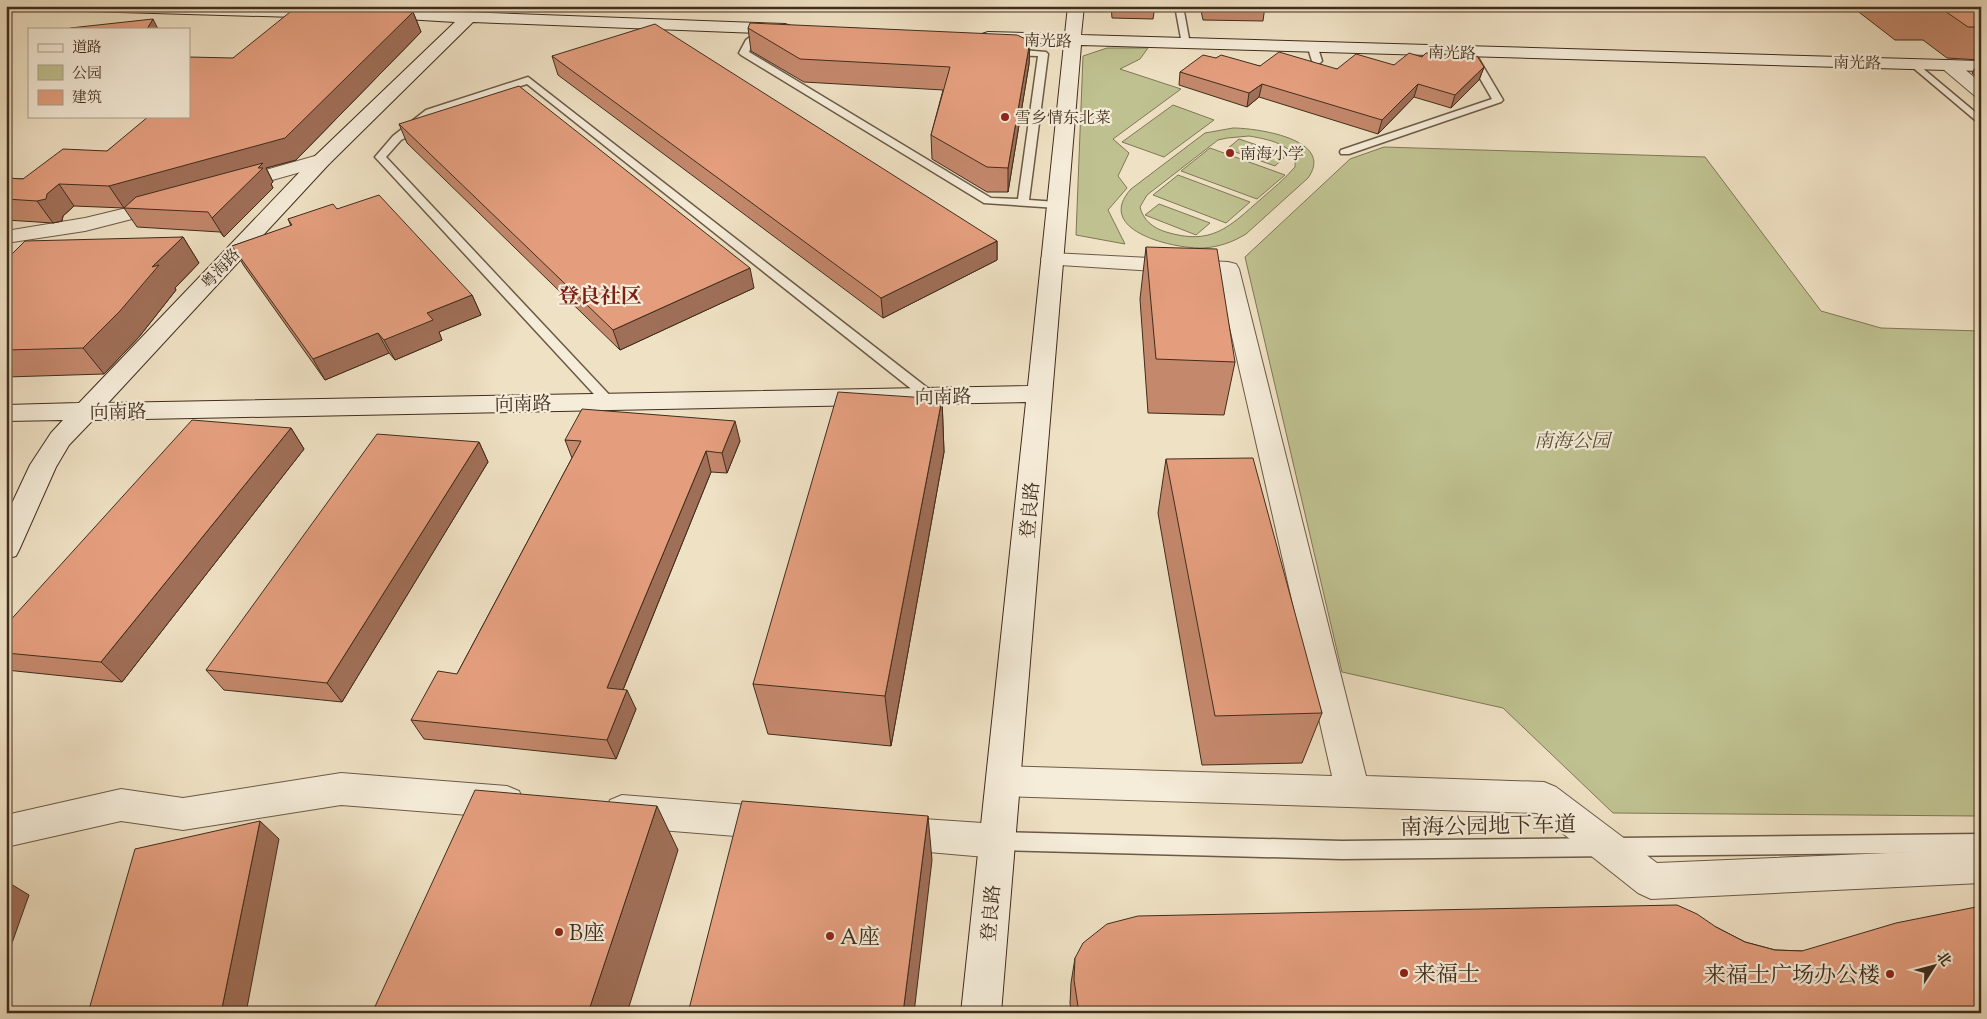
<svg xmlns="http://www.w3.org/2000/svg" width="1987" height="1019" font-family="'Sorts Mill Goudy','Noto Serif SC',serif">
<style>
.green{fill:#bfc190;stroke:#807756;fill-rule:evenodd}
.lines{fill:none;stroke-linecap:round;stroke-linejoin:round}
.lane-casing{stroke:#6c5a46;stroke-width:3}
.street-casing{stroke:#6c5a46;stroke-width:2}
.secondary-casing{stroke:#402d1c;stroke-width:2}
.lane{fill:#f5ecd9;fill-rule:evenodd}
.street{fill:#f5ecd9;fill-rule:evenodd}
.secondary{fill:#f5ecd9;fill-rule:evenodd}
.wall{fill:#c4886c;stroke:#402d1c}
.shaded-wall{fill:#a06f58;stroke:#402d1c}
.building{fill:#e49e7e;stroke:#402d1c}
.poi-dot{fill:#8f2418;stroke:#f5ecd9;stroke-width:2}
.labels{text-anchor:middle;stroke-width:4.5;stroke-linejoin:round;paint-order:stroke}
.far-street-label{font-size:16px;fill:#402d1c;stroke:#f5ecd9}
.far-poi-label{font-size:16px;fill:#402d1c;stroke:#f5ecd9;text-anchor:start}
.street-label{font-size:19px;fill:#402d1c;stroke:#f5ecd9}
.park-label{font-size:19px;font-style:italic;fill:#594b33;stroke:#f5ecd9}
.quarter-label{font-size:21px;font-weight:bold;fill:#7a1f14;stroke:#f5ecd9}
.near-street-label{font-size:22px;fill:#402d1c;stroke:#f5ecd9}
.near-poi-label{font-size:22px;fill:#402d1c;stroke:#f5ecd9;text-anchor:start}
</style>
<rect width="100%" height="100%" fill="#efe1c4"/>
<filter id="stains"><feTurbulence type="fractalNoise" baseFrequency=".004" numOctaves="4"/><feColorMatrix values="0 0 0 0 .2 0 0 0 0 .09 0 0 0 0 .02 0 0 0 .5 -.17"/></filter>
<radialGradient id="worn" r=".72"><stop offset=".6" stop-color="#630" stop-opacity="0"/><stop offset="1" stop-color="#630" stop-opacity=".3"/></radialGradient>
<path class="green" d="M1107 48H1148L1140 59 1120 69 1181 89 1113 139 1129 153 1118 176 1127 188 1108 210 1125 244 1076 235 1083 56Z
M1173 105 1214 120 1164 157 1122 142Z
M1233 128C1256 128 1336 139 1308 178L1246 234C1233 242 1219 247 1203 248 1175 249 1093 231 1131 189L1197 139 1205 133ZM1249 136C1266 139 1298 144 1295 167 1285 179 1272 189 1261 199 1229 227 1212 246 1166 232 1153 228 1143 220 1140 207L1147 195 1218 140 1227 138Z
M1239 139 1287 155 1275 166 1227 149Z
M1384 147 1705 157 1821 311 1881 328 1981 331V821L1975 816 1613 813 1503 708 1342 672 1245 257 1350 159Z
M1210 148 1285 175 1257 199 1181 171Z
M1178 175 1250 202 1226 223 1153 195Z
M1159 204 1210 223 1196 235 1145 215Z"/>
<g class="lines">
<g class="lane-casing">
<path id="lane" d="M1175 6H1183L1190 44 1189 46 1186 47 1182 44Z
M750 37 769 38 773 41 769 44 753 43 749 52 991 198 1018 199 1038 56 1010 55 1005 52 1010 49 1046 52 1048 54 1029 200 1057 202 1063 205 1057 208 984 203 741 55 739 53 746 40Z
M1313 45 1318 48 1322 61 1320 63 1317 64 1312 61 1308 48Z
M1472 53 1477 56 1503 100 1501 102 1349 154H1341L1340 152 1341 150 1492 99 1467 56Z
M1914 61 1981 117V125L1911 66 1909 64Z
M528 77 934 393 936 396 934 399H924L527 84 432 114 410 133 411 135 401 140 386 157 616 402 614 405H604L375 157 393 136 426 110Z
M997 832 1342 841 1981 834V852L1342 859 997 850 990 847 987 841 990 835Z"/>
</g>
<g class="street-casing">
<path id="street" d="M1949 60 1955 61 1981 83V97L1975 96 1943 69 1941 65 1943 61Z
M322 154 329 156 332 160 329 164 234 191 227 189 224 185 227 181Z
M164 199 171 201 174 205 171 209 85 231 6 243V231L85 218Z
M1052 253 1228 262 1236 264 1239 269 1366 776 1544 782 1556 787 1657 863 1981 849V883L1651 899 1638 893 1537 813 1003 796 991 792 986 781 991 770 1003 766 1332 776 1218 275 1044 264 1041 259 1044 254Z
M341 773 507 786 519 791 524 802 519 813 507 818 341 805 183 830 121 821 6 847V815L121 789 183 798Z
M622 795 774 807 786 812 791 823 786 834 774 839 622 827 610 822 605 811 610 800Z
M894 817 997 824 1010 829 1015 841 1010 853 997 858 894 849 882 845 876 833 882 821Z"/>
</g>
<g class="secondary-casing">
<path id="secondary" d="M77 6 328 8 334 10 336 13 334 16 328 18 85 11 80 9Z
M1068 6H1084L1081 35 1981 61V71L1081 45 1001 1013H961L1026 402 93 420 69 445 56 467 20 548 16 556 6 559V516L30 465 51 433 63 420 6 421V405L79 403 315 156 455 22 372 17 370 14 372 11 378 9 785 24 791 26 793 29 791 32 785 34 473 22 329 164 108 403 1028 386 1064 44 988 42 982 40 980 37 982 34 988 32 1065 34Z"/>
</g>
<use href="#lane" class="lane"/>
<use href="#street" class="street"/>
<use href="#secondary" class="secondary"/>
</g>
<path class="wall" d="M1111 6H1155L1153 19 1112 18Z
M1200 6H1265L1263 21 1203 20Z
M1851 6H1981V80L1972 73 1980 60 1947 58 1923 40H1895Z
M413 12 421 32 296 160 266 168 273 182 271 184 273 188 224 237 220 232 137 227 124 208 74 206 63 216 62 221 53 223 6 220V178L23 179 107 151 233 58Z
M748 28 1030 41 1029 64 1008 192H987L932 159 931 135 943 90 804 82 751 51Z
M552 56 997 241V260L883 318 558 75Z
M1422 57 1484 67 1479 80 1451 108 1414 97 1378 134 1259 97 1247 107 1179 85 1180 72 1216 58 1260 66 1337 69 1394 65Z
M399 124 754 288 620 350 407 143Z
M337 209 472 295 481 315 439 332 442 340 395 360 389 353 325 380 244 266 232 246 291 226 288 219Z
M183 237 199 263 175 288 176 290 139 337 104 374 6 377V260Z
M1146 247 1235 362 1224 415 1148 413 1140 299Z
M942 399 944 452 891 746 768 734 753 684Z
M291 428 304 449 122 682 6 670V625Z
M565 440 740 441 727 473 711 472 623 690 636 709 616 759 424 739 411 720 457 674 572 458Z
M479 442 488 462 342 702 224 690 206 670Z
M1166 459 1322 713 1302 763 1202 765 1158 513Z
M1716 927 1745 942 1775 950 1802 951 1981 1013H1072L1070 1004 1071 983 1075 958Z"/>
<path class="shaded-wall" d="M413 12 421 32 296 160 266 168 273 182 271 184 273 188 224 237 212 218 259 170 124 208 109 186Z
M153 19 158 29H147Z
M1030 41 1029 64 1008 192V168Z
M1484 67 1479 80 1451 108 1455 95Z
M1262 84 1259 97 1247 107 1249 93Z
M1418 84 1414 97 1378 134 1382 120Z
M59 184 74 206 63 216 62 221 53 223 37 201Z
M183 237 199 263 175 288 176 290 139 337 104 374 83 348 152 267Z
M997 241V260L883 318 881 298Z
M750 268 754 288 620 350 613 330Z
M472 295 481 315 439 332 442 340 395 360 384 340 427 313Z
M378 333 389 353 325 380 313 359Z
M942 399 944 452 891 746 885 696Z
M735 421 740 441 727 473 722 453Z
M291 428 304 449 122 682 101 662Z
M479 442 488 462 342 702 327 683Z
M6 446 11 452 6 462Z
M706 451 711 472 616 707 607 688Z
M627 690 636 709 616 759 607 740Z
M657 806 678 850 627 1013H588Z
M928 816 932 860 914 1013H903Z
M260 821 279 839 246 1013H221Z
M6 881 29 895 6 960Z"/>
<path class="building" d="M1911 6H1981V27H1968L1942 9H1914Z
M295 8 413 12 285 138 109 186 59 184 47 194 46 199 37 201 6 199V178L23 179 63 149 107 151 149 116H189V57L233 58Z
M153 19 147 29H69L70 28Z
M750 23 1017 35 1030 41 1008 168 987 167 931 135 950 67 800 59 748 28Z
M655 24 997 241 881 298 552 56Z
M1279 52 1337 69 1356 54 1394 65 1409 53 1422 57 1426 53 1477 56 1484 67 1455 95 1418 84 1382 120 1262 84 1249 93 1180 72 1203 55 1216 58 1221 55 1260 66Z
M519 86 750 268 613 330 399 124Z
M263 163 258 168H263L212 218 208 212 124 208 136 197Z
M379 195 472 295 427 313 433 320 384 340 378 333 313 359 232 246 292 225 288 219 333 204 337 209Z
M183 237 152 267 159 265 120 311 83 348 6 350V260L25 241Z
M1146 247 1217 249 1235 362 1156 359Z
M838 392 942 399 885 696 753 684Z
M582 409 735 421 722 453 706 451 607 688 627 690 607 740 411 720 438 671 457 674 581 441 565 440Z
M192 420 291 428 101 662 6 653V625Z
M377 434 479 442 327 683 206 670Z
M1253 458 1322 713 1215 716 1166 459Z
M475 790 657 806 588 1013H372Z
M742 801 928 816 903 1013H688Z
M260 821 221 1013H88L135 849Z
M1677 905 1697 914 1716 927 1745 942 1775 950 1802 951 1896 923 1981 906V1013H1079L1074 980 1075 958 1083 943 1107 924 1138 916Z"/>
<g class="poi-dot">
<circle cx="1005" cy="117" r="5"/>
<circle cx="1230" cy="153" r="5"/>
<circle cx="559" cy="932" r="5"/>
<circle cx="830" cy="936" r="5"/>
<circle cx="1404" cy="973" r="5"/>
<circle cx="1890" cy="974" r="5"/>
</g>
<g class="labels">
<g class="far-street-label">
<text transform="translate(1048 40) rotate(2)" y="6">南光路</text>
<text transform="translate(1452 52) rotate(2)" y="6">南光路</text>
<text transform="translate(1857 62) rotate(1)" y="6">南光路</text>
<text transform="translate(220 268) rotate(-47)" y="6">粤海路</text>
</g>
<g class="far-poi-label">
<text x="1015" y="123">雪乡情东北菜</text>
<text x="1240" y="159">南海小学</text>
</g>
<g class="street-label">
<text transform="translate(943 396) rotate(-1)" y="7">向南路</text>
<text transform="translate(523 403) rotate(-1)" y="7">向南路</text>
<text transform="translate(118 411) rotate(-1)" y="7">向南路</text>
<text transform="translate(1029 510) rotate(-85)" y="7">登良路</text>
<text transform="translate(990 913) rotate(-85)" y="7">登良路</text>
</g>
<g class="park-label">
<text x="1572" y="447">南海公园</text>
</g>
<g class="quarter-label">
<text x="600" y="303">登良社区</text>
</g>
<g class="near-street-label">
<text transform="translate(1488 825) rotate(-1)" y="8">南海公园地下车道</text>
</g>
<g class="near-poi-label">
<text x="569" y="940">B座</text>
<text x="840" y="944">A座</text>
<text x="1414" y="981">来福士</text>
<text x="1880" y="982" text-anchor="end">来福士广场办公楼</text>
</g>
</g>
<rect width="1987" height="1019" fill="none" stroke="#efe1c4" stroke-width="25"/>
<rect x="8" y="8" width="1972" height="1004" fill="none" stroke="#402d1c" stroke-width="2.5"/>
<rect x="12" y="12" width="1962" height="994" fill="none" stroke="#402d1c"/>
<rect x="28" y="28" width="162" height="90" fill="#f5ecd9" stroke="#ada08d"/>
<rect x="38" y="44" width="25" height="8" fill="#f5ecd9" stroke="#ada08d"/>
<text x="72" y="52" font-size="15" fill="#402d1c">道路</text>
<rect x="38" y="65" width="25" height="15" fill="#bfc190" stroke="#ada08d"/>
<text x="72" y="78" font-size="15" fill="#402d1c">公园</text>
<rect x="38" y="90" width="25" height="15" fill="#e49e7e" stroke="#ada08d"/>
<text x="72" y="102" font-size="15" fill="#402d1c">建筑</text>
<g transform="translate(1934 966) rotate(54)" stroke="#f5ecd9" stroke-width="4" paint-order="stroke">
<path d="M0-4L9 19L0 12L-9 19Z" fill="#402d1c"/>
<text y="-8" font-size="14" font-weight="bold" text-anchor="middle" fill="#402d1c">北</text>
</g>
<rect width="100%" height="100%" filter="url(#stains)"/>
<rect width="100%" height="100%" fill="url(#worn)"/>
</svg>
